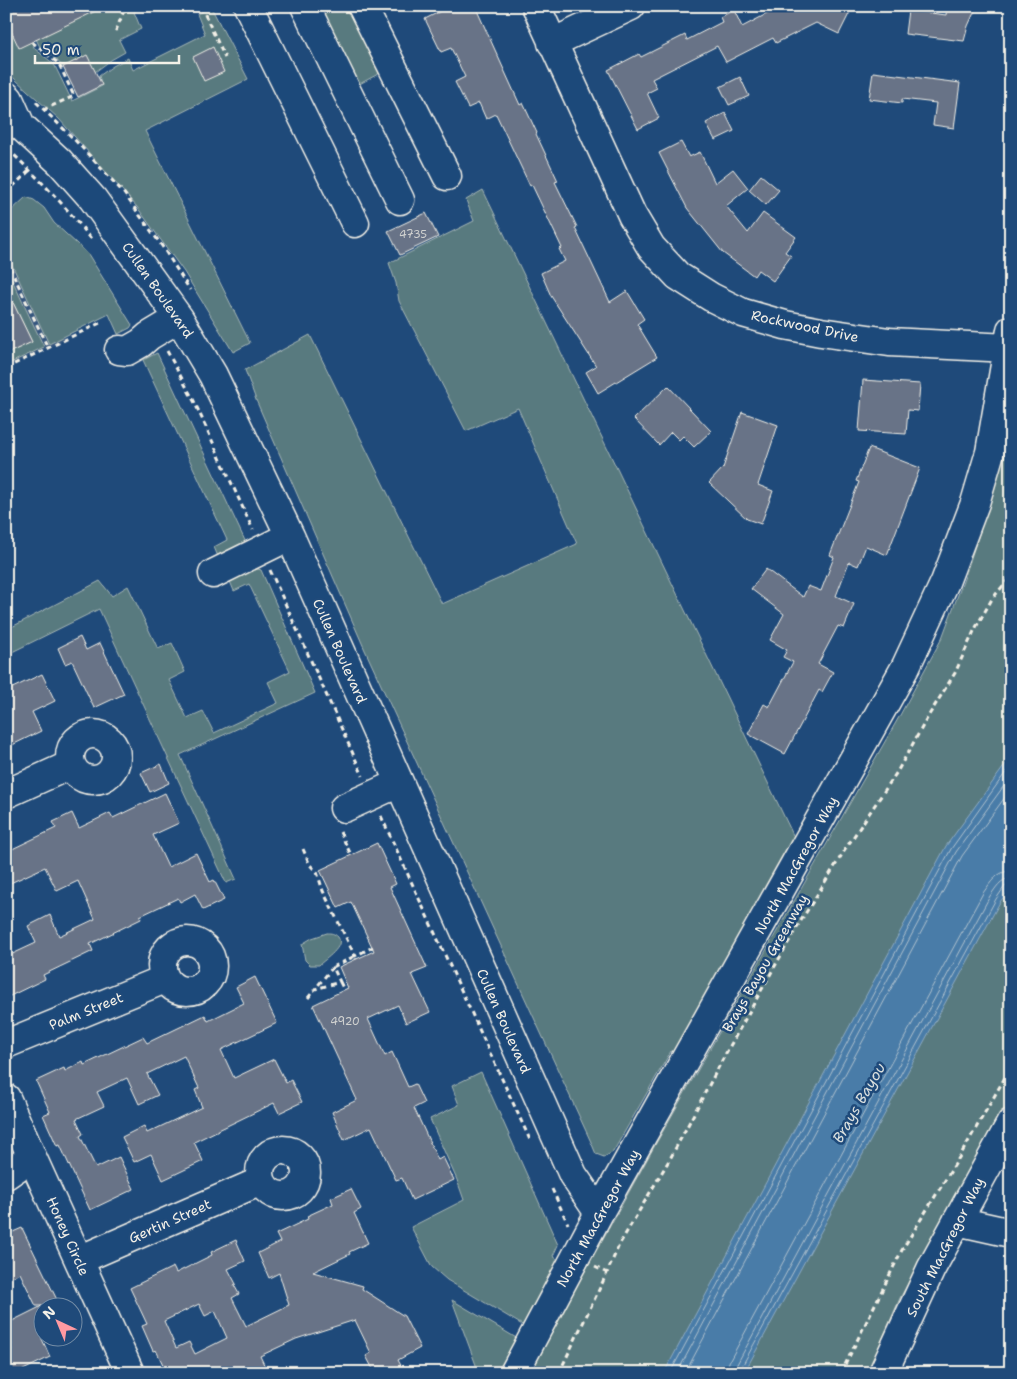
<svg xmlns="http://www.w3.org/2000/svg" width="1017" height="1379" font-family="'Shantell Sans',sans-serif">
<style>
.built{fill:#35567e}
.green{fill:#587a7f;stroke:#a6b6b4}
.water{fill:#4a7ca8;stroke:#8eabc2}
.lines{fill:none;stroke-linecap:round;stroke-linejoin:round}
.shore{stroke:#b0c2ce;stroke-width:1}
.building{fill:#687387;stroke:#f4f1e8;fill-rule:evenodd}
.minor-casing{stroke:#f4f1e8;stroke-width:31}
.path{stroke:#f4f1e8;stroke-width:3;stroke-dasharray:5 4;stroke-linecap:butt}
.minor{stroke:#1f4a7a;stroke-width:28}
.labels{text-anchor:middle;stroke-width:5;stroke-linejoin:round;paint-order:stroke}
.number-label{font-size:11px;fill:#d1d2d0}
.street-label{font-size:14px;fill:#f4f1e8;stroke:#1f4a7a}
.water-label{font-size:15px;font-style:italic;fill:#dadfde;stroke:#1f4a7a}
</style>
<rect width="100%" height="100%" fill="#1f4a7a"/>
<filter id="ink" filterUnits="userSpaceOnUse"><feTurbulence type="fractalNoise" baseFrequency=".02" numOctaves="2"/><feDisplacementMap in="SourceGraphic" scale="10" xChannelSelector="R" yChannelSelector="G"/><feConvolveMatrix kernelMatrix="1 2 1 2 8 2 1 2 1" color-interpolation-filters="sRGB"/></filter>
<g filter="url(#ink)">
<path class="built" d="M6 226 66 339 6 368Z"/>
<path class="green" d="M104 6H144L134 12 141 29 119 40 125 52 111 60 95 72 87 57 63 67 51 54 40 47 36 39Z
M329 6H348L380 73 352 88 317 12Z
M211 7 248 79 145 131 250 343 233 352 184 272 137 207 59 119 6 71V18L30 40 35 49 54 64 72 101 102 86 99 76 113 66 128 58 133 70 205 34 197 14Z
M483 190 793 835 797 839 675 1054 671 1051 613 1152 604 1157 596 1154 591 1142 365 650 256 400 245 370 310 335 442 604 577 544 518 408 466 431 399 301 396 283 389 263 474 221 466 200Z
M26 197 34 200 44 208 54 223 88 254 132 325 130 328 118 334 109 314 49 344 6 252V209L10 212Z
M6 267 44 347 6 365V354L32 342 6 288Z
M157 353 247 545 219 559 214 547 227 540 143 360Z
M1011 418V1099L987 1138 900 1298 868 1373H531L560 1316 654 1147 899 717 942 638 965 576 986 513 1002 459Z
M258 569 261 570 315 693 180 755 236 879 226 883 99 609 6 655V630L100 581 112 596 128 586 158 649 172 643 185 672 169 680 187 718 203 711 214 733 278 703 268 682 290 671 249 584 234 591 229 579 247 571Z
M327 933C331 933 334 933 338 937 345 947 325 959 319 965H310L305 960 302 944 312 938Z
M481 1072 558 1245 553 1256 558 1260 524 1326 447 1280 432 1267 411 1227 464 1200 457 1180 430 1119 459 1105 452 1086Z
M452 1300 518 1339 501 1373H477L476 1365Z"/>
<path class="water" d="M1011 757V887L1000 902 744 1373H664L946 846Z"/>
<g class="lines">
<path class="shore" d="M670 1373 951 849 1011 765
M677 1373 956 852 1011 776
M685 1373 962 856 1011 789
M727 1373 729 1362 983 893C991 882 997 871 1011 871
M734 1373 736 1366 990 896C996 888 1000 879 1011 878
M740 1373 741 1368 996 899 1005 886 1011 884"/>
</g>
<path class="building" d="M6 6H106L19 48 6 20Z
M451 6H475L520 105 523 103 537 133 536 134 558 181 555 182 577 227 575 228 610 302 627 291 644 319 637 324 657 357 598 393 586 372 596 366 551 296 541 273 565 261 559 249 562 248 532 185 530 186 496 114 486 119 479 103 468 108 455 82 465 77 451 48 441 52 425 19Z
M782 6H853L839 34 816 23 776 43 773 38 726 62 717 46 652 79 657 88 647 93 659 118 638 129 608 70 639 54 641 57 685 35 687 40 722 22 720 17 734 10 742 27Z
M947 6H977L968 26 964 41 905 34 908 10 946 15Z
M213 47 224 72 204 81 193 57Z
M87 55 102 85 78 97 63 67Z
M873 72 960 83 954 128 933 125 936 103 902 99V103L869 99Z
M740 77 749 96 729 105 720 87Z
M725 113 734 131 715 140 706 123Z
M681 142 689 157 700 152 715 183 733 169 748 188 726 206 748 233 763 213 796 237 785 252 791 256 773 281 758 270 754 276 723 253 687 208 659 153Z
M761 175 779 190 766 205 749 190Z
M426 213 438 237 400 255 388 231Z
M6 288 32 342 6 354Z
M863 380 920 384 918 411 908 410 906 434 859 431Z
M668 386 711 431 694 447 683 436 679 440 671 432 659 445 634 419Z
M742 412 778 425 758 485 773 491 761 524 747 519 709 483 723 468Z
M869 448 920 468 887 555 866 546 858 566 849 562 836 596 854 604 844 628 838 626 818 664 833 672 822 692 819 690 785 754 748 734 764 704 769 707 793 662 783 657 787 650 770 640 784 614 751 589 766 569 803 597 808 586 821 591 834 557 830 555 859 482 856 481Z
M80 637 86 650 100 643 124 694 94 708 72 661 65 664 58 648Z
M42 674 55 701 32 712 41 731 6 748V691Z
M161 764 169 783 150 792 141 773Z
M165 793 179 823 153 835 168 867 196 853 210 882 214 880 224 900 203 910 195 894 180 902 178 898 140 916 141 919 90 944 93 951 43 975 45 979 6 998V957L36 943 28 926 50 915 59 936 95 919 78 881 57 891 45 867 6 885V852L56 828 53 822 72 813 79 828 110 813 113 818Z
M377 843 396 884 390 887 427 968 412 974 430 1012 406 1023 398 1005 368 1019 385 1056 392 1052 408 1087 415 1084 424 1103 414 1108 438 1160 443 1157 454 1180 412 1200 402 1178 396 1180 371 1127 344 1140 332 1112 357 1100 313 1005 348 988 339 967 374 951 351 902 338 908 320 870Z
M255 977 277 1023 221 1050 234 1078 274 1059 286 1083 291 1080 302 1102 279 1113 274 1103 194 1142 203 1161 163 1180 151 1154 134 1162 122 1137 144 1126 147 1133 202 1107 195 1090 199 1088 184 1056 147 1074 158 1095 139 1104 127 1078 97 1092 104 1106 76 1119 83 1134 80 1136 96 1168 119 1157 134 1189 90 1210 60 1145 57 1146 43 1115 50 1112 36 1081 64 1068 65 1071 83 1062 84 1065 143 1037 147 1043 205 1015 208 1021 244 1003 236 987Z
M351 1189 361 1209 354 1213 368 1243 349 1252 350 1254 313 1272 363 1286 362 1289 404 1316 420 1348 398 1360 405 1373H375L366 1356 371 1353 355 1320 296 1339 260 1356 268 1373H167L156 1350 153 1351 142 1326 147 1324 130 1288 173 1267 176 1273 212 1255 211 1252 236 1240 245 1261 228 1269 236 1284 234 1285 239 1294 232 1298 246 1326 289 1305 279 1273 269 1278 258 1253 280 1242 276 1234 308 1219 307 1216 333 1204 331 1198ZM199 1304 205 1316 215 1311 227 1338 195 1354 189 1342 176 1348 164 1321Z
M22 1228 60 1306H42V1339L50 1357 17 1373H6V1353L12 1350 11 1346 12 1345 6 1332V1324L42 1306H36L20 1273 6 1280V1235Z"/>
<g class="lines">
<g class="minor-casing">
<path id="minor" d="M248 6 355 223
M305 6 400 200
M362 6 447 176
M536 6 632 215 651 247 678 276 711 297 743 313 785 325 821 332 889 342 1009 348
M552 43 631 6
M6 96 9 99 21 126
M6 119 21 126 60 162 93 199 179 318 213 375 290 536 573 1175 599 1213
M119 350 127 351 141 343 149 336 179 318
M213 574 290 536
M70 757a23 23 0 1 1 46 0a23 23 0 1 1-46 0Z
M6 794 70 765
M344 808 399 783
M162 966a25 25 0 1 1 50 0a25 25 0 1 1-50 0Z
M6 1044 165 979
M6 1098 32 1157 130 1373
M260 1173a23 23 0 1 1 46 0a23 23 0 1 1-46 0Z
M6 1175 32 1157
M957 1221 1011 1233
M79 1260 261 1181
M514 1373 599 1213 906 666 945 582 975 503 990 452 1011 330
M883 1373 931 1269 1011 1123"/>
</g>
<path class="path" d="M113 6 123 13 115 33
M201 6 225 58
M123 13 130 6
M32 42 59 64 74 96 45 109
M36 102 73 138 123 192 162 246 190 290
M8 149C38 178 67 207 92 240
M6 193 30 170
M6 259 48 348
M167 351 194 401 253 530
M6 368 100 323
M270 570 363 776
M381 816 531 1142
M340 832 351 855
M303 849 310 865 317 872 323 891 355 956 373 947
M333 967 355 956 356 959
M340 982 344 990
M308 998 315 989 340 982 333 967 315 989
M552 1189 568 1224
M595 1267 607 1273
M559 1373 607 1273 619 1245 671 1157 726 1053 797 927 848 845 897 772 929 715 955 673 975 629 992 599 1011 576
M841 1373 902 1250 960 1156 1011 1067"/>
<use href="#minor" class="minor"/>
</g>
</g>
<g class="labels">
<g class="number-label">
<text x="413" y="238">4735</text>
<text x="345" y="1025">4920</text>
</g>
<g class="street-label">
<text transform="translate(158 290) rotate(55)" y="5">Cullen Boulevard</text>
<text transform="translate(805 326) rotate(12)" y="5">Rockwood Drive</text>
<text transform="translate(340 651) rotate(66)" y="5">Cullen Boulevard</text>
<text transform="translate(796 865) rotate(-61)" y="5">North MacGregor Way</text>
<text transform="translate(765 963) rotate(-60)" y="5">Brays Bayou Greenway</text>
<text transform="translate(86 1011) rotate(-22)" y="5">Palm Street</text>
<text transform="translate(504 1021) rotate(66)" y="5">Cullen Boulevard</text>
<text transform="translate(598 1218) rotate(-61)" y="5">North MacGregor Way</text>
<text transform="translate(170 1221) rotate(-24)" y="5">Gertin Street</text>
<text transform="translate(68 1236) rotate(66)" y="5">Honey Circle</text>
<text transform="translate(945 1247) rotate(-63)" y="5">South MacGregor Way</text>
</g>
<g class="water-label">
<text transform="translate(859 1103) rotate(-60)" y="5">Brays Bayou</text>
</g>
</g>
<rect width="1017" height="1379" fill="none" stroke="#1f4a7a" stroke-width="25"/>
<rect x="12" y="12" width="992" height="1354" fill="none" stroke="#f4f1e8" stroke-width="2" filter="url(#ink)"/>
<g transform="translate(58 1322) rotate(316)"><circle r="24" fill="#1f4a7a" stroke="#748da6"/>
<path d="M0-4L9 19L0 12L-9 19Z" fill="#ff9aa2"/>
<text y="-8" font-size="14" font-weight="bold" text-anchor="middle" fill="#f4f1e8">N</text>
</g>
<path d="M35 55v8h144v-8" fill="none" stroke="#f4f1e8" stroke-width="2.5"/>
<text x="42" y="55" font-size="15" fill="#f4f1e8" stroke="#1f4a7a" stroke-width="4" paint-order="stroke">50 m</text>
</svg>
